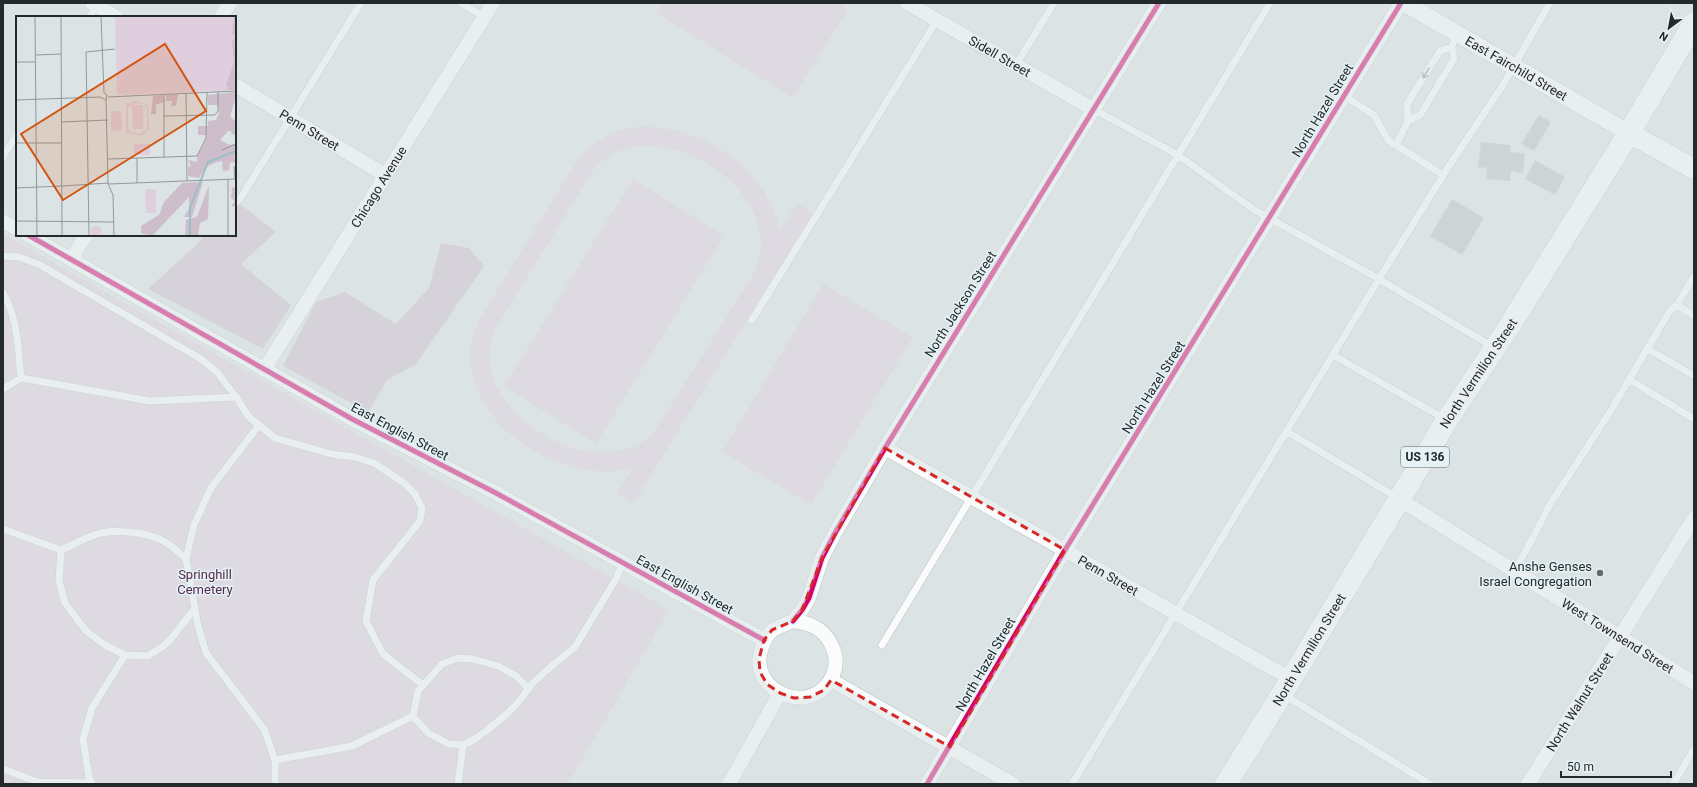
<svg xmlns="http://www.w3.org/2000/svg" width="1697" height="787" font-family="Roboto,sans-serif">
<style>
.green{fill:#dfcedd;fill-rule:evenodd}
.forest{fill:#cebdcb}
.building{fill:#bcc2c3}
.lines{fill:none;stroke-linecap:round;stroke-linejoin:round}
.service-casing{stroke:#bac1c2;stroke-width:8}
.minor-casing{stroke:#bac1c2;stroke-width:15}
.tertiary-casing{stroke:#bac1c2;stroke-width:18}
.secondary-casing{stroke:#bac1c2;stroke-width:21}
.primary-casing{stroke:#bac1c2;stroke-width:23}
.service{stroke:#fafbfb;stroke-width:7}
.minor{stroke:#fafbfb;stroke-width:14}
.tertiary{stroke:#fafbfb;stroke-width:17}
.secondary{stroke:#fafbfb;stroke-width:20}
.primary{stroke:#fafbfb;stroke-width:22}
.cycleway-casing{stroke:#e4f2f6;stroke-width:8}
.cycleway{stroke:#d6006c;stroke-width:5}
.oneway{stroke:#9a9c9d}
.marked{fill:none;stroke:#d62828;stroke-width:3;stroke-dasharray:8 5;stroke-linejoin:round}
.poi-dot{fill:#646a6c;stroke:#e4f2f6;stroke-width:1.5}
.labels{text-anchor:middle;stroke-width:3;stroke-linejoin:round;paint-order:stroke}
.shield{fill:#e4f2f6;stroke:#5e6568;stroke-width:1}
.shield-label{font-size:12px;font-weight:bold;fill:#24292b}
.street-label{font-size:13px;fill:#24292b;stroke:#e4f2f6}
.poi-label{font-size:13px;fill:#24292b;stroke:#e4f2f6;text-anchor:end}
.park-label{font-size:13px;fill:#5a2a4c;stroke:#e4f2f6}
.inset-river{fill:none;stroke:#9abfc8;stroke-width:2}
.inset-road{fill:none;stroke:#92999b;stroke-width:1}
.view{fill:#d4540f;fill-opacity:0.15;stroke:#d4540f;stroke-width:2}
.inset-edge{fill:none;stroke:#24292b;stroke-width:2}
</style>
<rect width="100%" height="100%" fill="#dbe3e5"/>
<path class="green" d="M661 3H838L848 9 793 98 655 12Z
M637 127C700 124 767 167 780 231L797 203 813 213 633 504 617 494 633 468C554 489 439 408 479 320L578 159C594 140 613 130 637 127ZM643 145C657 146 671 148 685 153 732 170 779 221 754 273L653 434C590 492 456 401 497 326L594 169C607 155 623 147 643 145Z
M633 179 724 236 596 444 504 386Z
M3 234 669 610 568 784H3Z
M823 284 913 337 811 505 722 452Z"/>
<path class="forest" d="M237 202 276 232 241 264 291 305 263 349 148 289 194 247 205 235H235V203Z
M441 243 469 248 484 266 416 364 387 380 368 412 283 366 316 302 345 292 396 324 429 288Z"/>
<path class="building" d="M1539 115 1551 122 1534 151 1521 144Z
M1481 142 1511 145 1510 152 1525 153 1523 173 1511 171 1510 181 1486 179 1487 168 1478 167Z
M1535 160 1565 177 1555 195 1525 179Z
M1452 199 1484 218 1462 255 1430 236Z"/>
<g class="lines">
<g class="service-casing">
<path id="service" d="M461 3 484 17
M89 17 98 5
M1016 65 1054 3
M1344 96 1374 115 1388 140 1443 175
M1093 109 1178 155 1253 209 1379 279 1493 347
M1408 121 1420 115 1454 59 1452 47 1453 43
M1396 145 1408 121 1407 104 1440 51 1452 47
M3 157 17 134
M235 203 240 199 361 3
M3 256 19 257 40 265 201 359 217 372 236 397 249 417 275 438 331 454 355 457 374 463 404 483 415 494 422 508 420 521 373 580 366 621 383 654 423 685
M1694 276 1677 305 1694 316
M3 293C18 318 18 349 21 378
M752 320 937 20
M1648 349 1694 376
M1333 355 1445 419
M1630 380 1694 419
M3 389 21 378 150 401 236 397
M259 425 211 488 194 525 186 559 198 626 206 653 264 729 275 760 352 746 413 716
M1286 431 1398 498
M3 529 61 550C73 545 88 536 101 533 119 530 143 532 159 539 170 543 178 552 186 559
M61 550 59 581 65 603 86 631 105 645 125 655 148 656 162 647 170 640 195 608
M1514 571 1535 534 1549 506 1610 412 1669 312 1677 305
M882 645 1270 3
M529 689 516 676 498 666 473 659 458 658 442 664 418 691 413 716 428 733 449 744 463 745 475 739 486 731 509 712 520 700 532 684 548 669 575 647 616 579 623 563
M1284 695 1430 784
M3 769 38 782 91 783
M92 784 89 777 83 739 92 708 125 655
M275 784V760
M458 784 463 745
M1072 784 1379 279 1447 169 1503 85 1550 3
M1673 784 1694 749"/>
</g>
<g class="minor-casing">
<g id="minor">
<path d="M92 3 116 17"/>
<path id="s1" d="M907 3 1093 109"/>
<path d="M221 17 230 3"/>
<path id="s2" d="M235 85 385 175"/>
<path d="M3 221 17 229"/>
<path d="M28 235 352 419 494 492 764 640"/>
<path d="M71 260 86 235"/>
<path id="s3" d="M264 370 493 3"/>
<path id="s4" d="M885 448 1291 679"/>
<path id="s5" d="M1399 499 1694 683"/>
<path d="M793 621 802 610 809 598 822 558 835 533 885 448 1159 3"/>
<path d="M793 621C800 622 807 623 813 626 830 634 841 657 833 675 813 720 745 691 762 647 764 641 768 634 773 630 779 626 786 624 793 621Z"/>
<path d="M831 680 1013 784"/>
<path d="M729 784 780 693"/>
<path d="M927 784 1065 550 1401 3"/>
<path id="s6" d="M1528 784 1694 518"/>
</g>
</g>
<g class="tertiary-casing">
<g id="tertiary">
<path id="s7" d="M1404 3 1629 133"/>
</g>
</g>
<g class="secondary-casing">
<path id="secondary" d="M1629 133 1694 169"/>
</g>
<g class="primary-casing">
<g id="primary">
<path id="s8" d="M1226 784 1282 694 1447 420 1510 325 1629 133 1694 23"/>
</g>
</g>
<use href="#service" class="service"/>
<use href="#minor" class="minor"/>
<use href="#tertiary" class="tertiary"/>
<use href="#secondary" class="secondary"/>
<use href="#primary" class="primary"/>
<g class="cycleway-casing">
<path id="cycleway" d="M28 235 352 419 494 492 764 640
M793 621 802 610 809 598 822 558 835 533 885 448 1159 3
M927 784 1065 550 1401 3"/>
</g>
<use href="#cycleway" class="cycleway"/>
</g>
<defs><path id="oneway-shaft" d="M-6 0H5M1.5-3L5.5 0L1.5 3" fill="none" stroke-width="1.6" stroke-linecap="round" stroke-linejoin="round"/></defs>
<use class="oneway" href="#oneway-shaft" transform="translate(1426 73) rotate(121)"/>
<path d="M0 0H1697V787H0ZM885 448 1065 550 950 747 831 680 824 690 810 697 794 698 780 693 767 684 760 672 759 659 764 640 772 630 793 621 802 610 822 558Z" fill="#dbe3e5" fill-opacity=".55" fill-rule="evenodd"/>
<path class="marked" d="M885 448 1065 550 950 747 831 680 824 690 810 697 794 698 780 693 767 684 760 672 759 659 764 640 772 630 793 621 802 610 822 558Z"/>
<circle class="poi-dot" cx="1600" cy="573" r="4"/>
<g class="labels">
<rect class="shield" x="1401" y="447" width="48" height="20" rx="3"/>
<g class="shield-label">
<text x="1425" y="461">US 136</text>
</g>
<g class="street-label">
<text dy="5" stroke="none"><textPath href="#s1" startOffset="107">Sidell Street</textPath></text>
<text dy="5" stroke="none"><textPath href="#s7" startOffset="130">East Fairchild Street</textPath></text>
<text transform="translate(1322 110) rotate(-59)" y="5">North Hazel Street</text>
<text dy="5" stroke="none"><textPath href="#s2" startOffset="87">Penn Street</textPath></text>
<text dy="5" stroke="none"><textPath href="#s3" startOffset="216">Chicago Avenue</textPath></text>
<text transform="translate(960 304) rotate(-58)" y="5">North Jackson Street</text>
<text dy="5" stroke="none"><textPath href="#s8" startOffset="482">North Vermilion Street</textPath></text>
<text transform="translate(1153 387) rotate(-58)" y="5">North Hazel Street</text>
<text transform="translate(400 431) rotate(28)" y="5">East English Street</text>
<text dy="5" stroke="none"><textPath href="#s4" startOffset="257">Penn Street</textPath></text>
<text transform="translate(685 584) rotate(29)" y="5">East English Street</text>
<text dy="5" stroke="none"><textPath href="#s5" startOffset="258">West Townsend Street</textPath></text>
<text dy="5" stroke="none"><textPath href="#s8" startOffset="158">North Vermilion Street</textPath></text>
<text transform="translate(985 664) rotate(-60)" y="5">North Hazel Street</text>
<text dy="5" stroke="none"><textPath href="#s6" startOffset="97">North Walnut Street</textPath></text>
</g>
<g class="poi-label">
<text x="1592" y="571">Anshe Genses<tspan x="1592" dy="15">Israel Congregation</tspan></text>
</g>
<g class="park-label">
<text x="205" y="579">Springhill<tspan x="205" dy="15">Cemetery</tspan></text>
</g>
</g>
<g transform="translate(16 16)">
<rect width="220" height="220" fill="#dbe3e5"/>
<path d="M99 0H220V46L216 74 101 79ZM118 85 126 86 132 90 133 113 125 120 112 117 110 120V86L112 88ZM120 87 128 88 131 93V113L122 118 115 116 112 112V92ZM116 89H127V113H117ZM95 95H105L106 114 95 115ZM118 128H134V139H118ZM129 173H140V197H130ZM74.5 215a5.5 5.5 0 1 1 11 0a5.5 5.5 0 1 1-11 0Z" fill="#dfcedd" fill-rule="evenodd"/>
<path d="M218 0H220V74H209L213 72 210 69 218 46 216 25 220 21 216 17ZM219 76 220 81 214 100 220 106V118L216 119 215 115H212L204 124 214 129 220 128V140L218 141 220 147 214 146 213 154 207 155 206 145 201 146 190 151 183 162 172 160V151L175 150 172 144 181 146V140L190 124 191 119H182V110H192V105L200 104 203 97 202 89H192V79ZM162 78 160 90H155L156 85H150V79ZM147 79 148 86 140 89V98H135L137 80ZM187 166 176 201H168L173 193V181L136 220 125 217V210L143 199 148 186 166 167ZM193 169 192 203 184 207 182 220H169L170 204 181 201ZM216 171 220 172V191L215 190 219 185 215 182Z" fill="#cebdcb"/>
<path class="inset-river" d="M174 220V192L192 146 220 135"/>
<path class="inset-road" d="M19 0 21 220M45 0 46 220M85 0 88 77M20 39 45 38M0 46H19M170 77 171 165M148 78V141M84 81 90 84 91 79 88 77M92 81 220 75M0 84 84 81M90 84 92 168 97 179 98 220M148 100 199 99 202 95V76M45 106 92 104M0 127H46M206 134 220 128M92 143 181 140 190 122 191 76M218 150 219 163M212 163V220M121 167V142M93 168 220 163M46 170 93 167M0 172 46 170M0 205 97 206M73 220 70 36 99 33"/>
<path class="view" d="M149 28 190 95 47 184 5 118Z"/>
<rect width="220" height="220" class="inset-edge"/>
</g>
<rect width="1697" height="787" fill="none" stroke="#24292b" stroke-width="8"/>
<g transform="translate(1669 28) rotate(212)" stroke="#e4f2f6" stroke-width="3" paint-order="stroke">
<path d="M0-3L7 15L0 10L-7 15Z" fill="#24292b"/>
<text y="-6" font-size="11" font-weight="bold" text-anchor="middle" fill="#24292b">N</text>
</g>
<path d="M1561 771v6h110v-6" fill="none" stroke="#24292b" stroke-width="2"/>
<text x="1567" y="771" font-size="12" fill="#24292b" stroke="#e4f2f6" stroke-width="3" paint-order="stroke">50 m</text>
</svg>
